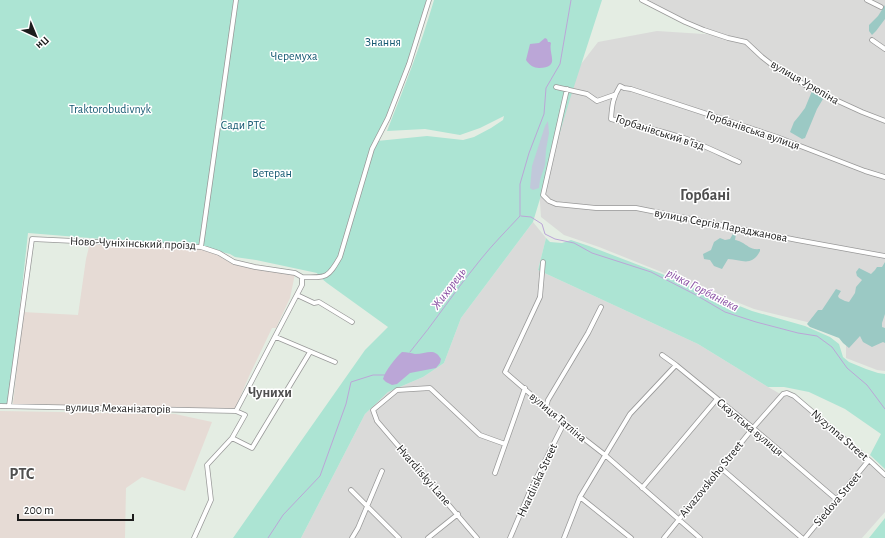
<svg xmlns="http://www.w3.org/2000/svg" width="885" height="538" font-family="'Alegreya Sans',sans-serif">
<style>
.residential{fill:#dadad9}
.industrial{fill:#e6dbd5}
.grass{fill:#ace4d3}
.forest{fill:#9bc9c4}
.wetland{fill:#c1c8da}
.water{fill:#bba6d7}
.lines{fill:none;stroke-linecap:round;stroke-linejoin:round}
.stream{stroke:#bba6d7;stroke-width:1}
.street-casing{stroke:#999;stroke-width:5.5}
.street{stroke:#fff;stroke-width:4}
.labels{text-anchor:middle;stroke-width:3;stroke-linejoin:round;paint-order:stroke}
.park-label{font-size:12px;fill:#145871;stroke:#fff}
.street-label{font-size:12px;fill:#1c1c1c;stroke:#fff}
.water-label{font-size:13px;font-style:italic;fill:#8a51a4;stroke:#fff}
.quarter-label{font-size:14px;font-weight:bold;fill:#4f4f4f;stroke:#fff}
.district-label{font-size:16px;font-weight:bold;fill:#4f4f4f;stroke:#fff}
</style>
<rect width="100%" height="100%" fill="#e4ede3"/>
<path class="residential" d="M642 0H885V371L877 370 846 358V339L807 322 754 309 599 247 564 235 541 217 539 188 578 68 598 42 657 31 719 35 704 30Z
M533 222 546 238 538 270 698 344 768 387 784 396 793 397 866 459 885 478V512L862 538H301L365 414 388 392 423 377 444 363 461 318Z"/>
<path class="industrial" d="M90 243 201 249 218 254 226 260 233 263 295 274 290 298 276 328H272L250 374 235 409 13 404 23 312 78 315 86 259Z
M0 411 175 414 212 422 185 491 142 477 126 488 125 538H0Z"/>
<path class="grass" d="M0 0H429L425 15 420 14 425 15 391 108 377 141 427 136 463 140 474 137 491 128 503 120 504 116 480 128 460 135 425 129 387 131C404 88 421 45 434 0H602L570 99 533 222 461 318 444 363 423 377 388 392 365 414 301 538H233L365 350 388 327 327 283 321 278H320L317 273 256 260 235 257 230 254 201 247 28 233 9 406H0Z
M546 238 550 242 562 243 571 240 589 246 662 274 694 288 752 311 805 326 830 337 839 344 843 357 849 362 866 369 878 373 885 374V469L870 455 881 434 845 409 809 392 784 387H768L698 344 538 270Z
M885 518V538H869Z"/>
<path class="forest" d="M885 5V19L876 31 872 35 869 31V25L878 16Z
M812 91 823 96V99L817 109 805 138 802 139 790 132 794 122 799 116 805 108Z
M734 232 736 234 735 240C737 240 739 241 741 242 749 246 750 250 760 249V251C752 267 742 260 728 259L722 269 714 266 710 260 704 259 703 254 711 250 714 242 720 238 725 240 730 239Z
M885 262V314L882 323V327L885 328V343L883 342 872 347 863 342 860 336 849 348 843 343 839 338 810 327 807 324 818 310H822L836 289 841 291 838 296 839 298 845 301 849 302 855 293 856 287 862 280 857 276 856 272 859 268 871 274 875 270 877 267H882Z"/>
<path class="wetland" d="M548 121 549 133 546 150 545 165 540 180 539 188 533 190 530 188 532 166 545 126Z"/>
<path class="water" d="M545 38 547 39 548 42H550L551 43C548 55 561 67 539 68 534 68 529 65 526 60L530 44 539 43Z
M402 352C407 352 411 353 415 354 427 354 434 347 441 359L440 363 436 368 410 373 397 384 392 385 386 382 383 379C385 371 396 357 402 352Z"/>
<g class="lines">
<path class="stream" d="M521 216 531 217 542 224 545 234 555 239 574 243 592 253 651 272 696 295 725 312 756 322 798 333 817 336 832 347 847 368 867 385 885 409
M410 352C435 322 456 289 481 259 493 244 507 230 520 216V184L529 153 544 114 546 88 560 64 571 0
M268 538 283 515 320 476 346 404 351 382 373 375H385"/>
<g class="street-casing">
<path id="street" d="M642 0 685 22 704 30 728 38 746 42 762 57 771 64 784 73 814 90 862 112 885 121
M867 0 881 7
M872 40 885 49
M556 87 587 94 597 101 614 95
M567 89 543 195 549 201 556 204 596 208H636L797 240 885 256
M739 162C721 154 703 145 684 138 660 130 635 125 611 119 612 105 613 97 620 86L624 88 631 89 777 137 865 171 885 177
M201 247 236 0
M543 262 540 297 505 372 564 423 605 455 700 538
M302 277C327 278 328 278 340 257L372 149 388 118 409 64 429 0
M297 295 314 303 319 302 352 322
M276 337 335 362
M662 355 676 365 753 428 837 500
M0 406 236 411 245 415 232 438 207 465 211 500 194 538
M9 406 32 239 201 247 219 253 234 262 255 267 295 273 302 277V285L236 411
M546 407 548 400 588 333 601 307
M232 438 252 448 310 352
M721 468 802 538
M495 473 525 388
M642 488 717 399
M351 490 399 538
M580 497 631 538
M352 538 358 528 382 471
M428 538 458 514
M477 538 377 421 373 410 397 390 430 388 480 435 505 444
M510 538 530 491 564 423
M564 538 580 497 630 414 676 365
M664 538 753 428 783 394 787 393 794 396 869 460 885 475
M805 538 869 460"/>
</g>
<use href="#street" class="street"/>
</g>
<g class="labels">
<g class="park-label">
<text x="383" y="46">Знання</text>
<text x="294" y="60">Черемуха</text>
<text x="110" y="113">Traktorobudivnyk</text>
<text x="243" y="129">Сади РТС</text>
<text x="272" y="177">Ветеран</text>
</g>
<g class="street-label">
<text transform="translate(805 82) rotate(30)" y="4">вулиця Урюпіна</text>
<text transform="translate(753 130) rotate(19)" y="4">Горбанівська вулиця</text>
<text transform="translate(660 132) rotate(18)" y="4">Горбанівський в'їзд</text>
<text transform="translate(721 225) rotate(11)" y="4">вулиця Сергія Параджанова</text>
<text transform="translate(133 243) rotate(2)" y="4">Ново-Чуніхінський проїзд</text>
<text transform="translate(118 408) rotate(1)" y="4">вулиця Механізаторів</text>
<text transform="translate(558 417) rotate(40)" y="4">вулиця Татліна</text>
<text transform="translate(750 427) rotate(40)" y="4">Скаутська вулиця</text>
<text transform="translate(840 435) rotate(41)" y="4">Nyzynna Street</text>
<text transform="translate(424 475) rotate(49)" y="4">Hvardiiskyi Lane</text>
<text transform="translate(711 479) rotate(-51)" y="4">Aivazovskoho Street</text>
<text transform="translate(537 480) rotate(-65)" y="4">Hvardiiska Street</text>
<text transform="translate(837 499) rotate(-50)" y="4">Siedova Street</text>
</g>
<g class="water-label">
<text transform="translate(448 288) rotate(-53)" y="5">Жихорець</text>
<text transform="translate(703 289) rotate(27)" y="5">річка Горбанівка</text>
</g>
<g class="quarter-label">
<text x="270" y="397">Чунихи</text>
</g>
<g class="district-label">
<text x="705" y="200">Горбані</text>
<text x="22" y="479">РТС</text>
</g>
</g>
<g transform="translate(36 36) rotate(136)" stroke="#ffffff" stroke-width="3" paint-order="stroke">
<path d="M0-3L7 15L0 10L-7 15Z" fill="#1c1c1c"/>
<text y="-6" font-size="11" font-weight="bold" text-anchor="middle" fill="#1c1c1c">Пн</text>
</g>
<path d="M18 514v6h115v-6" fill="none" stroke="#1c1c1c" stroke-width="2"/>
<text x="24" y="514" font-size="12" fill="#1c1c1c" stroke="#ffffff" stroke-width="3" paint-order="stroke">200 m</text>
</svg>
